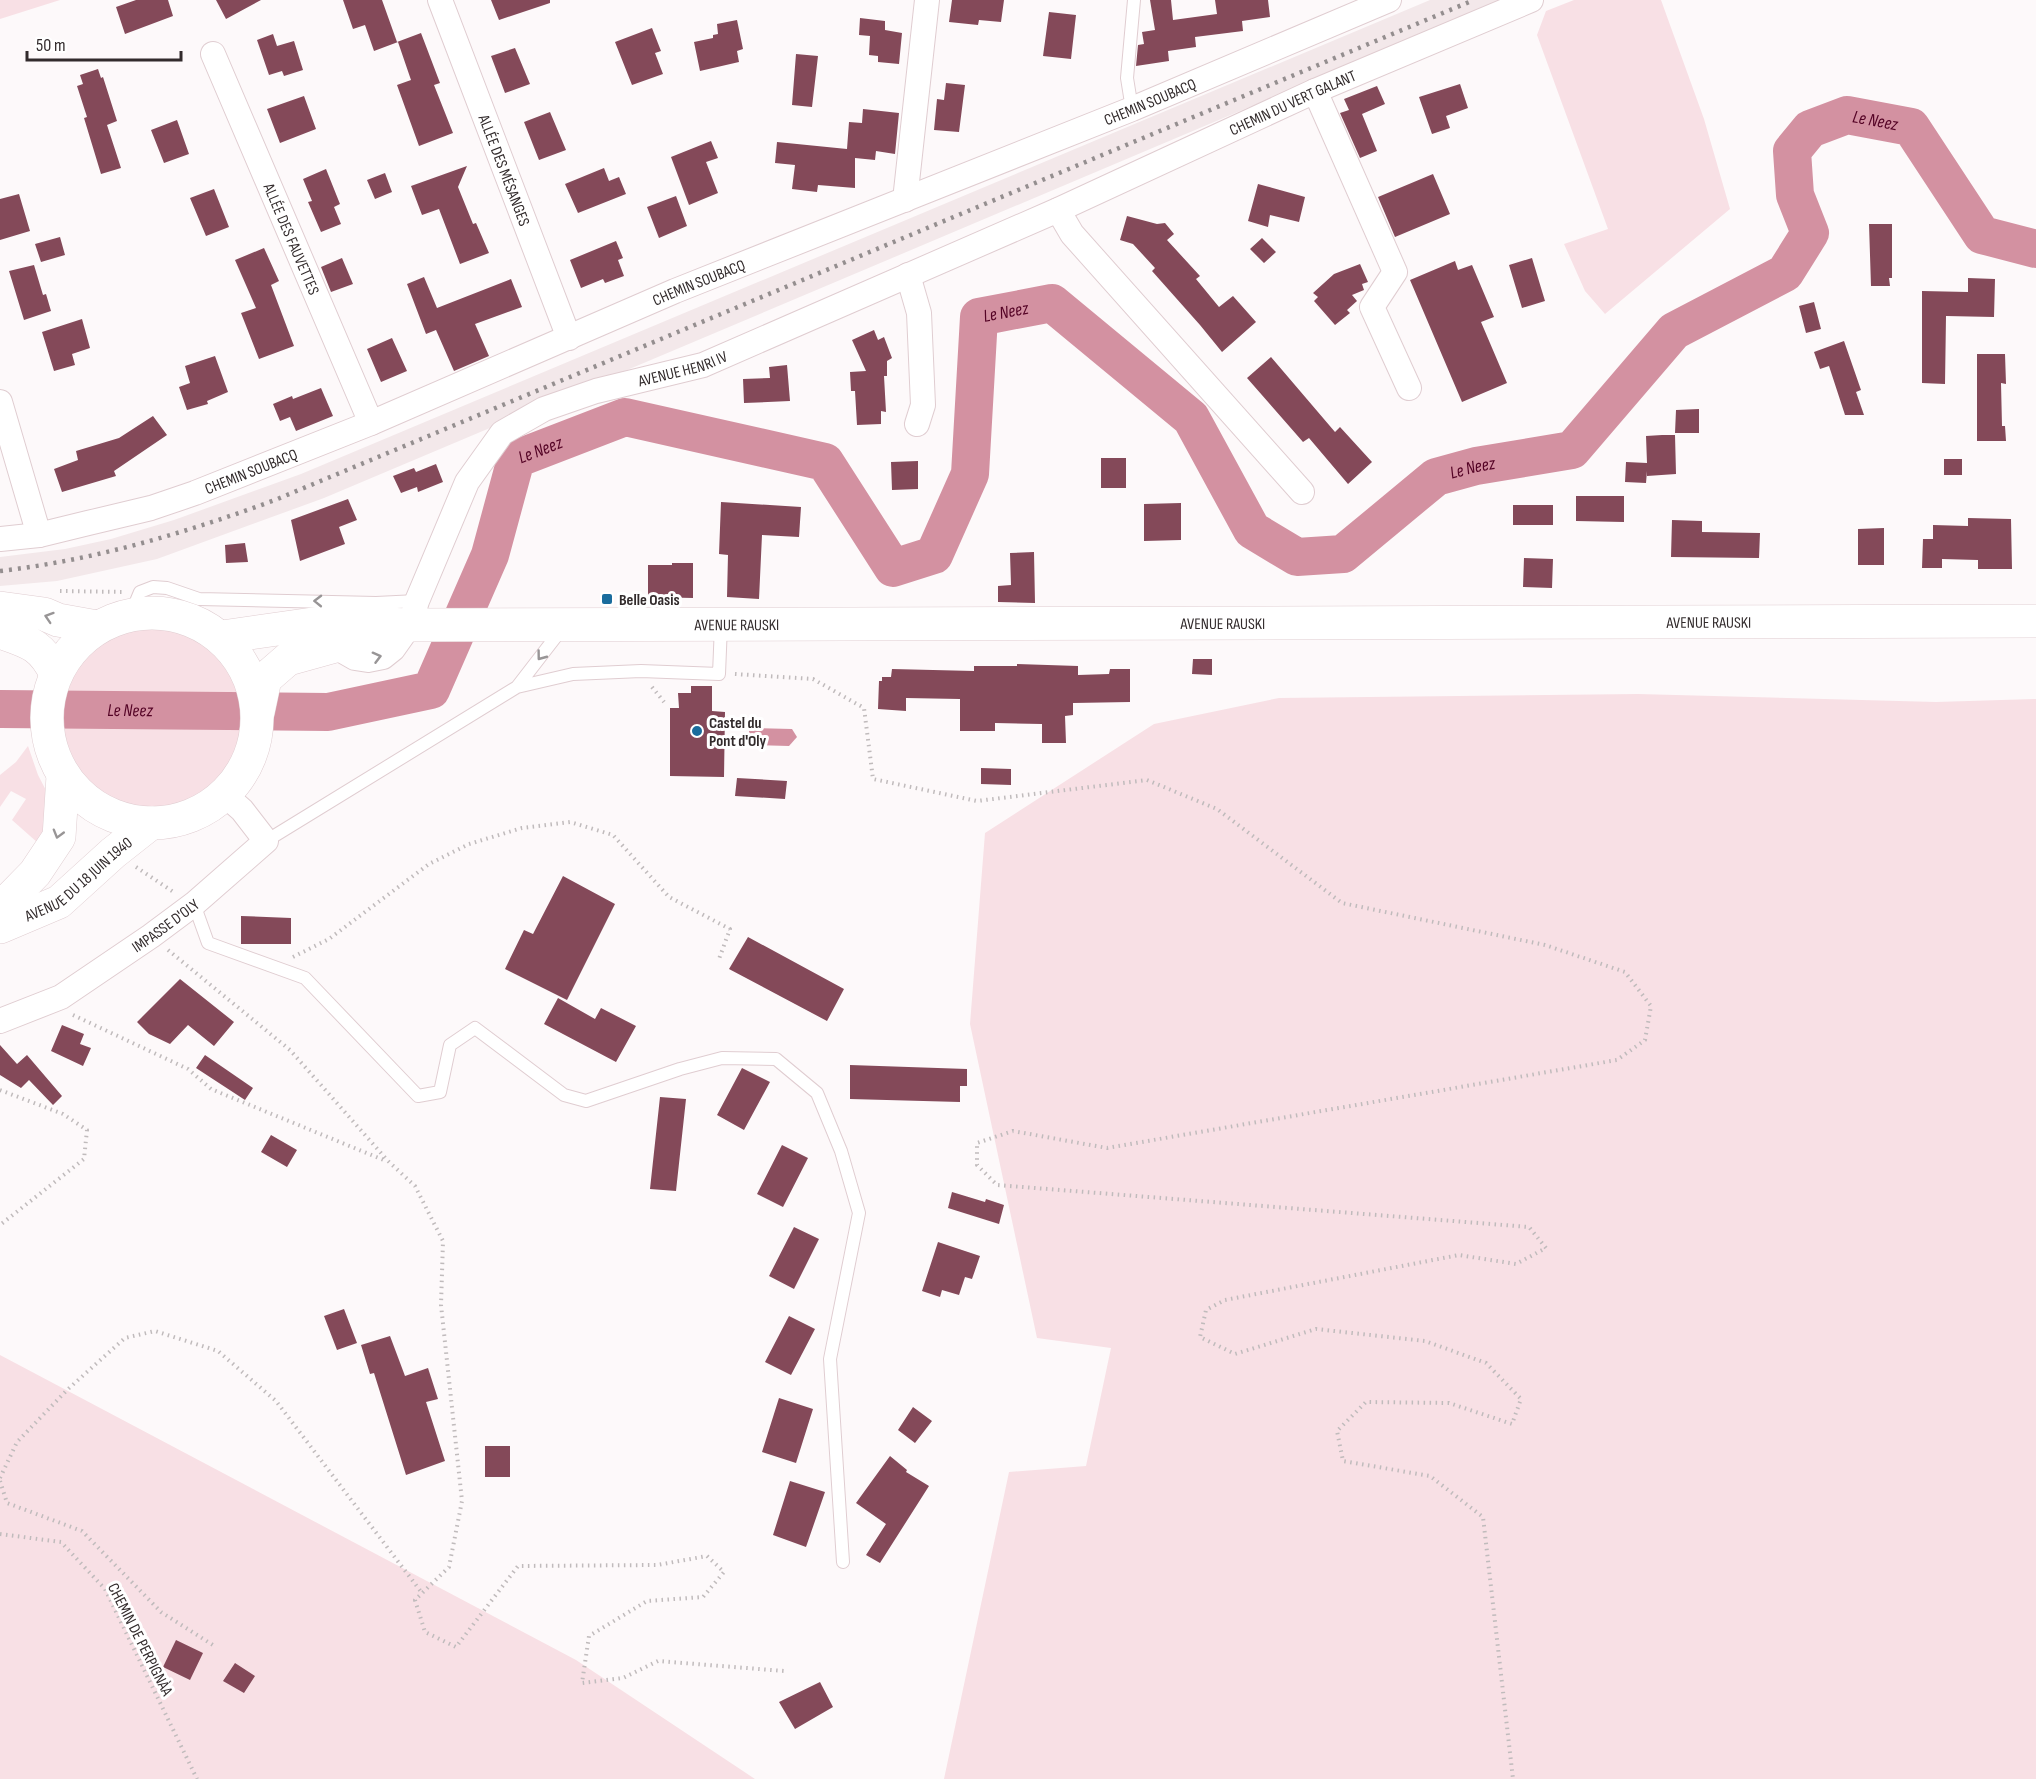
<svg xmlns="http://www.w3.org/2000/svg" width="2036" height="1779" font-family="'Sofia Sans Condensed',sans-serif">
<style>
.built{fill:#f3e8ea}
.green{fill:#f8e0e5}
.water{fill:#d391a1}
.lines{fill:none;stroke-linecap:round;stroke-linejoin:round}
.river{stroke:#d391a1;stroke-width:38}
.building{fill:#844959}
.service-casing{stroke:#e0cdd1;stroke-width:14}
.minor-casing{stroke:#e0cdd1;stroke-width:26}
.primary-casing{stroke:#e0cdd1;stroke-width:34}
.path{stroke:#c0bbbc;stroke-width:4;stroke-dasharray:1.5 4.5;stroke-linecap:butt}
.service{stroke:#fff;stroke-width:12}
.minor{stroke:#fff;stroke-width:24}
.primary{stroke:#fff;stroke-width:33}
.rail{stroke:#948e8f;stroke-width:4.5;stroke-dasharray:3 6;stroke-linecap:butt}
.oneway{stroke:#989596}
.poi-dot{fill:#1a6c9d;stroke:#fff;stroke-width:2}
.labels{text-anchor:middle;stroke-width:6;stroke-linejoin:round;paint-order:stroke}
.street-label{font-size:16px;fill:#322b2c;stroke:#fff}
.poi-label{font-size:16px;font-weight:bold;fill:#322b2c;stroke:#fff;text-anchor:start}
.water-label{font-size:18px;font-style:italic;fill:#540325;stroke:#fff}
</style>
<rect width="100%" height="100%" fill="#fdf9fa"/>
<path class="built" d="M1430 0H1503L324 498 157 559 57 581 0 586V557L65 549 111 539 174 520 301 474Z"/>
<path class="green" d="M0 0H60L0 19Z
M1574 0H1661L1704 119 1730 209 1605 314 1585 291 1564 244 1608 229 1537 35 1546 11Z
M62 719a90 90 0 1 1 180 0a90 90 0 1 1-180 0Z
M1638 694 1936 702 2036 699V1779H944L1009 1472 1086 1466 1111 1348 1037 1338 970 1024 985 833 1154 724 1279 698Z
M28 746 38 775 50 798 51 815 38 843 12 820 26 799 11 791 0 807V775L16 762Z
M0 1355 576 1660 755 1779H0Z"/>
<path class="water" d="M749 728 792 729 797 737 789 746 749 745Z"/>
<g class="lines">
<path class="river" id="s1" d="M0 709 328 712 431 690 490 555 516 459 625 417 825 462 893 568 934 555 970 474 979 317 1052 303 1191 418 1252 530 1297 557 1343 554 1436 477 1476 466 1572 450 1674 331 1785 273 1810 233 1795 195 1792 151 1810 129 1847 115 1911 127 1982 235 2036 249"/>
</g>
<path class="building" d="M136 0H168L173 16 125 34 116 7Z
M216 0H261L226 19Z
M343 0H382L397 42 421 33 440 83 434 85 453 133 419 146 397 85 411 80 398 42 374 51 365 25 353 29Z
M491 0H550V3L499 20Z
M952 0H1004L1001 22 979 20 978 25 949 22Z
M1150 0H1171L1173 20 1217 14 1215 0H1268L1270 17 1242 21 1243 31 1195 37 1196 47 1168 51 1169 61 1136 66 1138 45 1144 44 1142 32 1155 30Z
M1049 12 1076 15 1071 59 1043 56Z
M860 18 885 21V30L902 33 899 64 878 62V56L869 55 870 36 859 35Z
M737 20 743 49 737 51 739 62 700 71 694 42 713 38V35L718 34 717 24Z
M652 28 661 51 655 53 663 74 632 85 615 42Z
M273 34 277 46 294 41 303 70 284 76 282 71 269 75 257 40Z
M515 48 530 84 505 93 491 56Z
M796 54 818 56 812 107 792 105Z
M98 69 101 78 103 77 117 121 107 125 121 168 101 174 84 118 87 117 77 86 83 84 80 75Z
M946 83 965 85 959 132 934 130 937 99 944 100Z
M1460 84 1468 108 1446 116 1450 128 1432 134 1419 97Z
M1377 86 1385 104 1362 114 1377 151 1360 158 1340 113 1349 110 1344 99Z
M304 96 316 129 280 143 267 109Z
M863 109 899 113 895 154 876 151 875 160 855 158V188L818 185 817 192 792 189 795 165 775 163 777 142 847 149 849 122 862 123Z
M550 112 566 150 539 160 524 122Z
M177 120 189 154 164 163 151 130Z
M711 141 718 158 706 162 718 193 689 205 671 157Z
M467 166 458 187 473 224 476 223 489 253 460 264 439 209 422 215 411 186Z
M604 168 609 181 619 177 626 194 578 213 565 184Z
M326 169 340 204 334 207 341 224 321 232 308 202 312 201 303 179Z
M385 173 392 192 375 199 367 180Z
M1433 174 1450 214 1395 237 1378 197Z
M1258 184 1305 197 1299 222 1270 215 1268 227 1248 221Z
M214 189 229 227 206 236 190 198Z
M19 194 30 231 0 240V199Z
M676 196 687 226 659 238 647 207Z
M1127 216 1157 224 1165 223 1174 234 1167 240 1200 276 1196 279 1219 307 1233 296 1256 322 1222 352 1200 325 1152 271 1155 268 1133 244 1120 240Z
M1869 224H1892V278H1889L1890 286H1871Z
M60 237 65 255 41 262 35 244Z
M1262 238 1276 252 1264 263 1250 249Z
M616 241 623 258 618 260 624 276 605 283 603 279 581 288 570 260Z
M264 248 279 281 271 285 294 346 259 359 241 313 256 308 235 260Z
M342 258 353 284 331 292 321 267Z
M1532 258 1545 301 1522 308 1509 265Z
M1455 261 1458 270 1472 265 1494 317 1481 322 1507 383 1462 402 1410 280Z
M1360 264 1368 282 1362 284 1364 290 1352 295 1357 301 1347 310 1350 313 1335 325 1314 301 1318 297 1313 293 1334 274Z
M34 265 43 295 46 294 51 311 24 320 9 271Z
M424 277 437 308 511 279 522 307 475 324 489 356 454 371 436 330 426 334 407 284Z
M1968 278 1995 279 1994 317 1946 316 1945 384 1922 383V291L1968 292Z
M1814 302 1821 329 1806 333 1799 306Z
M82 319 90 348 72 354 75 365 54 371 42 332Z
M874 330 878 340 884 337 892 358 887 361V376H884L886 412 881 411V424L857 425 855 391H851L850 372 866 371 852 340Z
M392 338 407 371 381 382 367 349Z
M1844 341 1861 390 1856 392 1864 415H1845L1829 366 1820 369 1814 352Z
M1977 354H2005L2006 384 2001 383 2002 426H2005L2006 441H1977Z
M215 356 228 392 207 401 208 404 187 410 179 387 190 383 185 366Z
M1271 357 1335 432 1340 427 1372 462 1348 484 1309 438 1303 442 1247 378Z
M787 365 790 401 744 403 743 379 770 378 769 367Z
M321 388 333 416 296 431 290 417 280 421 273 404 292 396 293 399Z
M1699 409V433H1675L1676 410Z
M153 416 167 435 114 471 116 476 62 492 54 469 78 460 76 451 119 438Z
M1662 435H1675L1676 474 1647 476V471L1646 483 1625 482 1626 462 1647 463 1646 436Z
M1101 458H1126V488H1101Z
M1944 459H1962V475H1944Z
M918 461V489L892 490 891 462Z
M436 464 443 482 418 492 417 487 401 493 393 476 414 468 416 472Z
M1576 496H1624V522L1576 521Z
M348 499 357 520 339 527 345 544 300 561 291 520Z
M721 502 801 507 799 537 762 535 759 599 727 597 728 555 719 554Z
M1181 503V540L1144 541V504Z
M1513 505H1553V525H1513Z
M1968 518 2011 519 2012 569H1978V560L1942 559V568H1922L1923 539H1933V525L1968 526Z
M1672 520 1702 521V532L1760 533 1759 558 1671 557Z
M1884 528V565H1858V529Z
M245 543 248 562 226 563 225 545Z
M1034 552 1035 603 998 602V586L1011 585 1010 553Z
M1524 558 1553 559 1552 588 1523 587Z
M672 563H693V598L648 597V565H672Z
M1193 659H1212V675L1192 674Z
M1017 664 1078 666V675L1109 674 1110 669H1130V702L1073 703V715L1065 716 1066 743H1042V724L995 723V731H960V699L906 698V711L878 709 879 681H882V677H891L892 669 974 671V666H1017Z
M691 686H712V711L725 712 724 777 670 776V708H679L678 693H691Z
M981 768 1011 769V785L981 784Z
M737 778 787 781 785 799 735 796Z
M563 876 615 904 567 1000 505 969 524 930 533 934Z
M241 916 291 918V944H241Z
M748 937 844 989 827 1021 729 969Z
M180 979 234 1022 214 1046 188 1025 170 1044 149 1034 137 1022Z
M558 998 595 1019 601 1008 636 1026 616 1062 544 1024Z
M62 1025 84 1034 80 1044 91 1048 83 1066 51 1051Z
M0 1045 17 1064 27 1055 62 1096 53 1105 29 1080 21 1088 0 1075Z
M205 1055 253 1088 245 1100 196 1068Z
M850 1065 967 1069V1086H960V1102L850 1099Z
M742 1068 770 1082 744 1130 717 1115Z
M660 1097 686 1099 676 1191 650 1189Z
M271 1135 297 1150 287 1167 261 1152Z
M782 1145 808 1158 783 1207 757 1194Z
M952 1192 985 1202 986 1199 1004 1205 999 1224 948 1208Z
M794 1227 819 1239 794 1289 769 1276Z
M938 1242 980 1256 972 1279 965 1277 959 1295 942 1290 940 1297 922 1291Z
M344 1309 357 1343 337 1350 324 1316Z
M789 1316 815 1329 791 1375 765 1362Z
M390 1336 405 1376 428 1368 438 1399 426 1402 445 1461 406 1475 374 1373 370 1374 361 1345Z
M779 1398 813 1409 796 1463 762 1452Z
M913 1407 932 1421 915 1443 898 1430Z
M485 1446H510V1477H485Z
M890 1456 907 1470 906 1472 929 1486 880 1563 866 1555 886 1524 856 1503Z
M790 1481 825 1492 806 1547 773 1535Z
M176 1640 203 1653 190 1680 163 1667Z
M235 1663 255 1676 244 1693 223 1681Z
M820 1682 833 1707 795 1729 779 1702Z"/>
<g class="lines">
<g class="service-casing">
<path id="service" d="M1132 109 1127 78 1134 0
M130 616 140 592 153 587 167 588 199 599 376 603 417 601
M517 687 561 630
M266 841 517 687 573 674 641 671 719 674 721 625
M194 904 208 943 305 978 418 1096 440 1092 450 1045 475 1028 564 1095 586 1101 680 1069 722 1058 776 1059 817 1093 841 1151 859 1213 830 1359 843 1562"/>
</g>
<g class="minor-casing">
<g id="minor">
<path id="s2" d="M440 0 569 338"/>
<path id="s3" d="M213 54 371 423"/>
<path d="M1315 91 1395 272 1372 307 1409 388"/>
<path d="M905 200 927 0"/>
<path d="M1058 210 1072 234 1302 492"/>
<path d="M908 275 919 313 923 405 917 424"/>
<path d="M0 402 39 535"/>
<path id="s4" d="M0 539 39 535 88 523 151 508 195 493 371 423 675 291 1132 109 1389 0"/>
<path id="s5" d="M334 646 355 658 368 660 383 657 393 649 410 625 417 601 467 482 502 433 544 409 596 391 703 365 1058 210 1315 91 1531 0"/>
<path id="s6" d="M0 1021 61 997 151 936 194 904 266 841 242 810 225 795"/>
</g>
</g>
<g class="primary-casing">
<g id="primary">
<path d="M0 608 44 614 58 620 97 627"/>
<circle cx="152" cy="718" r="105"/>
<path d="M0 632C29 642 42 645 56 674"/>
<path id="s7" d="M222 637 327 622 410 625 2036 621"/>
<path d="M258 712 265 679 288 659 378 634"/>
<path d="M0 909 35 873 59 837 63 776"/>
<path id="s8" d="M0 927 59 902 113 853 151 823"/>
</g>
</g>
<path class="path" d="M60 591 124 592
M735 674 813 679 864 708 873 779 977 801 1147 780 1217 809 1342 903 1545 945 1625 972 1651 1006 1645 1040 1617 1060 1107 1148 1013 1131 977 1143V1165L997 1185 1529 1227 1546 1248 1516 1264 1459 1255 1225 1300 1206 1310 1200 1337 1235 1354 1316 1329 1425 1341 1486 1363 1521 1399 1512 1424 1449 1403 1366 1402 1337 1431 1343 1461 1430 1476 1483 1517 1513 1779
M652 687 664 702
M136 867 175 893
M168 950 290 1050 388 1161 415 1186 443 1241 441 1305 462 1501 449 1567 415 1600 425 1632 456 1647 518 1566 657 1565 707 1556 724 1572 703 1597 647 1601 589 1636 582 1683 623 1678 658 1661 784 1671
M293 957 329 939 429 864 469 844 522 828 570 822 613 835 669 897 730 929 719 959
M73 1015 188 1069 211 1089 386 1161
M0 1090 63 1114 87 1130 84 1159 0 1225
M0 1478 17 1442 67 1390 125 1338 155 1331 218 1351 276 1401 422 1593
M0 1481 7 1503 82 1531 161 1612 216 1647
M0 1534 61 1542 105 1589 197 1779"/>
<use href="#service" class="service"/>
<use href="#minor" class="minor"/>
<use href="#primary" class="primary"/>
<path class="rail" d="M0 571C95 560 185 533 275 500L1474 0"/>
</g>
<defs><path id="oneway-chevron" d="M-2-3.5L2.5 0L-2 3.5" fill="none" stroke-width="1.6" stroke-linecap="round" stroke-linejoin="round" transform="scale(1.5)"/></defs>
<g class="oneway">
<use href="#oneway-chevron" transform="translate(318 601) rotate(-179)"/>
<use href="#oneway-chevron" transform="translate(49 617) rotate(-162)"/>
<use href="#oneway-chevron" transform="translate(541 656) rotate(127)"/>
<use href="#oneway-chevron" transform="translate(377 657) rotate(-15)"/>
<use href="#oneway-chevron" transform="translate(58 834) rotate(106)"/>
</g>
<g class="poi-dot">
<rect x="601" y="593" width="12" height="12" rx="3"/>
<circle cx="697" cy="731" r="6"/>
</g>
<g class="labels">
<g class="street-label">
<text dy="6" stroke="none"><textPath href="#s4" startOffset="1233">CHEMIN SOUBACQ</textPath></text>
<text dy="6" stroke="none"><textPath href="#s5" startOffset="1168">CHEMIN DU VERT GALANT</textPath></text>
<text dy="6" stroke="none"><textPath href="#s2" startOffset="182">ALLÉE DES MÉSANGES</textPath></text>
<text dy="6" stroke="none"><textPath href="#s3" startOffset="201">ALLÉE DES FAUVETTES</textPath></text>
<text dy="6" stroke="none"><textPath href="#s4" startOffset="747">CHEMIN SOUBACQ</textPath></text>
<text dy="6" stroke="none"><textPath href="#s5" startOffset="502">AVENUE HENRI IV</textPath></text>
<text dy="6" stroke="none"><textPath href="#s4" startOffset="261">CHEMIN SOUBACQ</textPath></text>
<text dy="6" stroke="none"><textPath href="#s7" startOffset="1488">AVENUE RAUSKI</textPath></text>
<text dy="6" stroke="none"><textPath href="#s7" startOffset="1002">AVENUE RAUSKI</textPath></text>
<text dy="6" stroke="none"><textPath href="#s7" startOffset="516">AVENUE RAUSKI</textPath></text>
<text dy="6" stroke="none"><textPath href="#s8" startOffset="93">AVENUE DU 18 JUIN 1940</textPath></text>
<text dy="6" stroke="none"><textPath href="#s6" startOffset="192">IMPASSE D'OLY</textPath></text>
<text transform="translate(141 1639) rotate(63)" y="6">CHEMIN DE PERPIGNÀA</text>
</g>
<g class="poi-label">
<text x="619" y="605">Belle Oasis</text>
<text x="709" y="728">Castel du<tspan x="709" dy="18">Pont d'Oly</tspan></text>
</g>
<g class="water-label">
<text dy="6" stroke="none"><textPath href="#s1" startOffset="2668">Le Neez</textPath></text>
<text dy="6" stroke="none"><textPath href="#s1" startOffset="1444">Le Neez</textPath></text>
<text dy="6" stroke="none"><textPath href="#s1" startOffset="706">Le Neez</textPath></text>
<text dy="6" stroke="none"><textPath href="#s1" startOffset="2056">Le Neez</textPath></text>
<text dy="6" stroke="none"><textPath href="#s1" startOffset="130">Le Neez</textPath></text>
</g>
</g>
<path d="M27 51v9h154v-9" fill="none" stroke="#322b2c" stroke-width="3"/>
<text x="36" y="51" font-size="18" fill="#322b2c" stroke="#ffffff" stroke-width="4.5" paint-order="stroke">50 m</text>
</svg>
